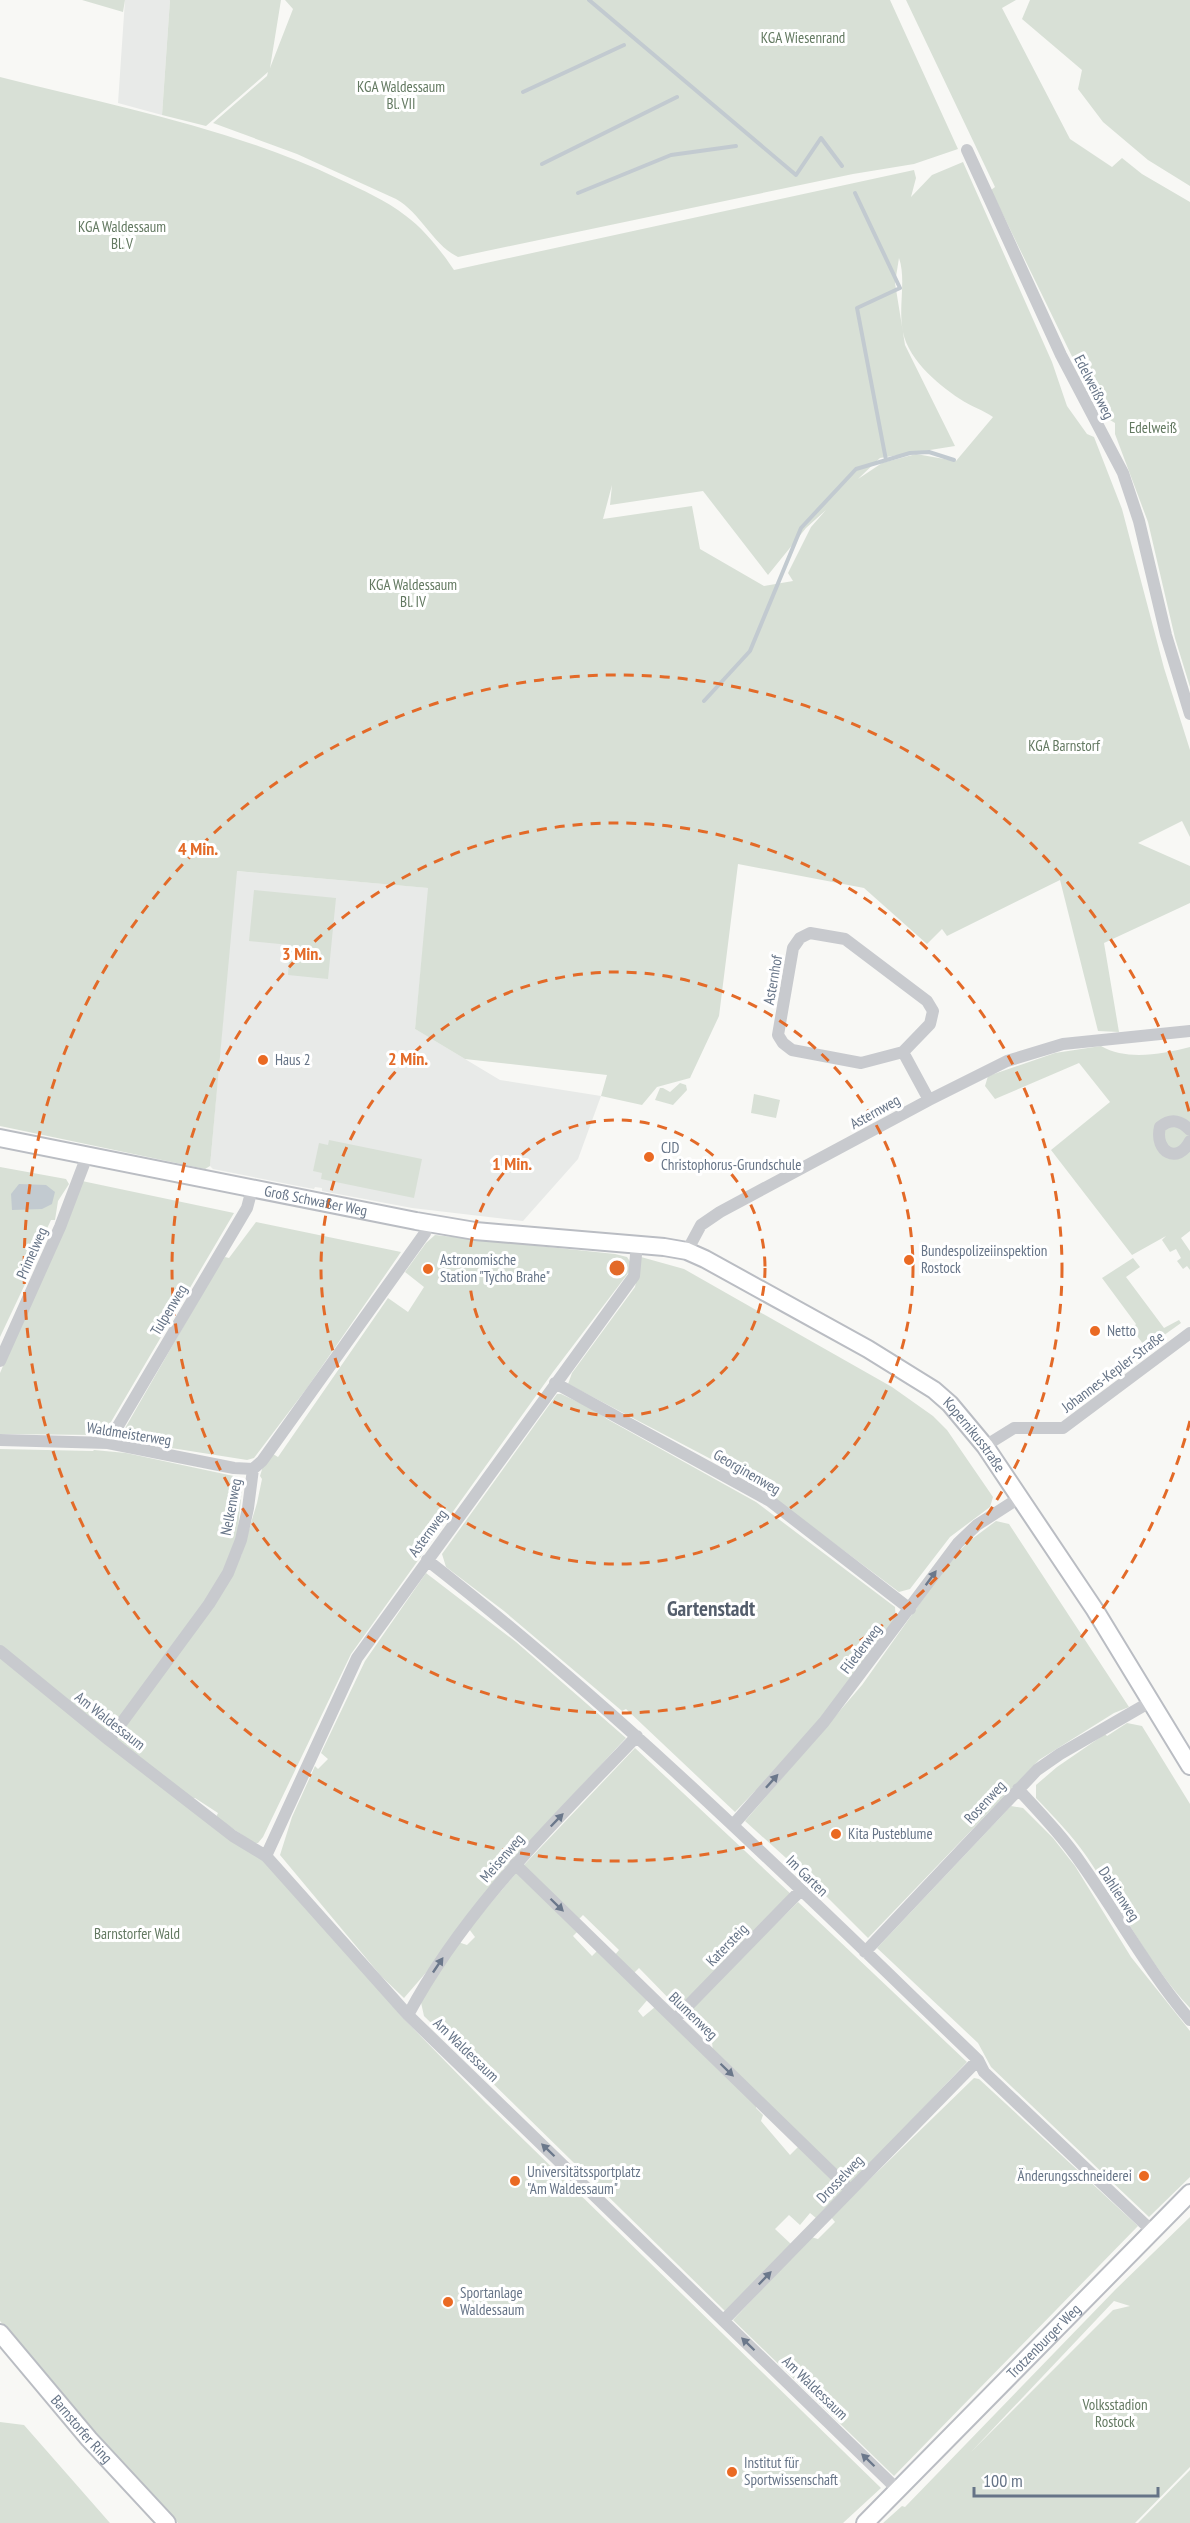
<svg xmlns="http://www.w3.org/2000/svg" width="1190" height="2523" font-family="'PT Sans Narrow',sans-serif">
<style>
.built{fill:#e8eae8}
.green{fill:#d8e0d6;fill-rule:evenodd}
.water{fill:#c2cad0}
.lines{fill:none;stroke-linecap:round;stroke-linejoin:round}
.stream{stroke:#c2cad0;stroke-width:4}
.secondary-casing{stroke:#babdc3;stroke-width:20}
.street{stroke:#c8cace;stroke-width:12}
.secondary{stroke:#fff;stroke-width:16}
.oneway{fill:#6b788b}
.ring{fill:none;stroke:#e36a28;stroke-width:3;stroke-dasharray:10 8}
.poi-dot{fill:#ea6a23;stroke:#fff;stroke-width:2}
.labels{text-anchor:middle;stroke-width:6;stroke-linejoin:round;paint-order:stroke}
.park-label{font-size:15px;fill:#637961;stroke:#fff}
.street-label{font-size:15px;fill:#667487;stroke:#fff}
.poi-label{font-size:15px;fill:#667487;stroke:#fff;text-anchor:start}
.district-label{font-size:21px;font-weight:bold;fill:#545e6c;stroke:#fff}
.centre{fill:#e36a28;stroke:#fff;stroke-width:3}
.ring-label{font-size:18px;text-anchor:middle;font-weight:bold;fill:#e36a28;stroke:#fff;stroke-width:6;stroke-linejoin:round;paint-order:stroke}
</style>
<rect width="100%" height="100%" fill="#f8f8f5"/>
<path class="built" d="M125 0H170L162 115 118 103Z
M236 871 429 888 415 1029 500 1080 601 1096 578 1159 523 1221 412 1208 322 1191V1188L315 1187 314 1189 298 1186 213 1169 210 1166Z"/>
<path class="green" d="M82 0H125L123 12Z
M170 0H281L270 68 293 9 285 0H890L958 149 914 164 853 174 458 257C432 244 421 213 396 199L297 154 213 123 267 76 268 72 206 126 162 115Z
M906 0H1016L1002 8 1070 139 1112 167 1122 158 1142 174 1190 202V687L1175 638 1148 522 1115 434V423L1100 414 991 190 995 187Z
M1030 0H1190V186L1148 160 1103 122 1078 89 1082 70 1022 19Z
M0 77C114 106 232 128 339 179 362 190 386 200 406 216 424 229 442 252 454 270L914 170 916 178 911 197 932 175 963 162 1052 362 1067 406 1087 434 1094 437 1122 509 1164 668 1190 750V837L1182 821 1138 843 1190 866V903L1104 943 1119 1032 1098 1031 1060 880 947 936 942 929 927 944 864 888 738 864 719 1016 690 1078 657 1087 642 1105 601 1096 607 1075 465 1059 415 1029 428 888 237 871 210 1166 205 1169 0 1126ZM899 258C906 278 899 304 902 326 905 357 936 383 960 399 970 406 983 410 993 417L956 461 916 454 882 463 858 479 880 458 955 446 905 345 895 283ZM612 485 610 505 703 491 768 575 806 528 826 510 811 527 788 573 793 581 764 586 700 549 692 506 603 519Z
M254 890 336 898 328 979 288 975 290 945 249 941Z
M1101 1046C1127 1061 1162 1054 1190 1047V1231L1181 1238 1190 1251V1270L1187 1266 1183 1269 1177 1261 1181 1258 1176 1249 1170 1252 1162 1240 1166 1236 1132 1255 1051 1150 1110 1102 1079 1063 995 1099 985 1086 988 1076 1055 1053Z
M680 1083 686 1085 687 1090 673 1105 655 1100 660 1088H663L670 1092Z
M754 1094 780 1100 776 1118 751 1113Z
M329 1140 422 1159 414 1198 321 1179 322 1173 313 1171 319 1143 328 1145Z
M0 1167 66 1179 69 1184 58 1201 55 1220H51L35 1254 36 1261 0 1337Z
M82 1181 234 1213 108 1427 95 1435 0 1434V1373Z
M256 1222 401 1252 307 1388 254 1458 247 1460 127 1441 122 1436 124 1430 213 1275 225 1257 229 1258Z
M435 1235 615 1254 627 1257 631 1263 629 1272 553 1372 351 1654 263 1837 258 1843H254L216 1817 218 1813 195 1798 192 1799 114 1739 241 1556 257 1503 262 1479 260 1476 263 1466 273 1454 278 1457 388 1298 408 1312 424 1287 405 1272 426 1243Z
M641 1257 684 1269 892 1387 933 1416 947 1430 993 1497 990 1507 950 1537 910 1589 899 1592 767 1493 728 1468 568 1384 572 1373 635 1287Z
M1133 1258 1140 1267 1126 1277 1164 1328 1179 1320 1181 1323 1146 1348 1132 1329 1136 1324 1102 1278Z
M557 1394H561L593 1409 607 1419 756 1502 895 1607 896 1620 875 1652 765 1785 755 1791 735 1812 626 1709 622 1711 504 1611 446 1567 442 1554Z
M0 1449 93 1451 94 1450 126 1453 243 1478 237 1539 228 1573 109 1740 266 1856 403 2018 486 2103 881 2488 843 2523H178L97 2434 0 2321Z
M996 1521 1009 1524 1129 1707 1114 1713 1039 1760 868 1938 806 1876 745 1821 862 1685 950 1561 968 1542Z
M426 1573 516 1642 626 1738 503 1870 500 1877 430 1968 404 1998 381 1976 280 1855 292 1817 315 1766 318 1769 328 1759 321 1753 365 1661Z
M1127 1723 1142 1726 1190 1804V2008C1148 1963 1121 1908 1087 1857 1072 1835 1054 1817 1036 1798V1785L1057 1767 1105 1734 1107 1736Z
M635 1748 793 1896 681 2011 639 1968 633 1974 614 1956 619 1950 583 1915 578 1920 523 1866Z
M1011 1806 1023 1808 1053 1838 1075 1866 1131 1957 1190 2031V2177L1149 2217 991 2067 978 2043 877 1948Z
M517 1872 578 1931 573 1936 592 1956 599 1949 649 1998 638 2011 643 2017 655 2007 756 2104V2108L763 2115 761 2121 790 2155 800 2145 844 2190 816 2218 810 2213 800 2225 789 2215 775 2229 792 2245 726 2312 424 2016 420 1998 458 1942 467 1945 475 1937 469 1929Z
M798 1902 967 2062 850 2185 713 2052 712 2042 685 2013Z
M974 2078 979 2079 1138 2226 894 2476 733 2320 811 2237 818 2239 835 2222 831 2217Z
M1190 2217V2467L1135 2523H883L902 2506 905 2507 1115 2290ZM1114 2301 1130 2306 1113 2310 971 2452Z
M0 2422 24 2425 110 2523H0Z
M1190 2470V2523H1138Z"/>
<path class="water" d="M19 1184 46 1185 55 1192 52 1204 42 1209 12 1210 11 1194Z"/>
<g class="lines">
<path class="stream" d="M589 0 796 175 821 138 842 166
M523 92 624 45
M542 164 677 97
M578 193 671 155 736 146
M855 193 900 288 857 308 886 460
M704 701 750 651 801 528 856 469 910 453 929 452 954 460"/>
<g class="secondary-casing">
<g id="secondary">
<path id="s1" d="M0 1138 416 1221 475 1231 664 1247 687 1251 705 1259 868 1349 934 1390 950 1404 985 1446 1095 1610 1190 1766"/>
<path id="s2" d="M0 2333 89 2439 167 2523"/>
<path id="s3" d="M865 2523 1190 2193"/>
</g>
</g>
<path class="street" d="M967 150 1061 355 1123 473 1139 521 1166 635 1190 714
M810 933 845 939 927 1001 933 1011 930 1024 903 1052 861 1063 792 1050 783 1043 778 1035 793 948 800 938Z
M903 1052 929 1100
M1190 1130C1180 1120 1171 1118 1160 1127 1154 1152 1178 1165 1190 1141
M687 1251 701 1225 720 1212 929 1100 1007 1061 1063 1044 1190 1031
M0 1361 60 1227 87 1156
M555 1383 770 1501 910 1609
M0 1440 108 1443 234 1468 253 1469
M108 1443 247 1208 252 1189
M985 1446 1014 1428H1063L1190 1333
M427 1560C623 1713 799 1888 978 2060L984 2072 1151 2230
M0 1651 109 1740 233 1836 266 1856 408 2015 897 2489
M109 1740 209 1604 228 1573 241 1540 248 1508 253 1469 262 1461 425 1233 427 1223
M1018 1789C1041 1814 1064 1838 1083 1866 1119 1917 1149 1972 1190 2020
M733 1825 824 1722 958 1543 977 1525 1019 1498
M266 1856 357 1658 634 1276 637 1244
M515 1864 850 2190
M865 1952 1037 1770 1060 1754 1150 1702
M408 2015C465 1908 554 1823 637 1736
M675 2019 801 1890
M724 2320 978 2060"/>
<use href="#secondary" class="secondary"/>
</g>
<defs><path id="oneway-solid" d="M-6-.8H1V-3.2L6.5 0L1 3.2V.8H-6Z" transform="scale(1.5)"/></defs>
<g class="oneway">
<use href="#oneway-solid" transform="translate(931 1578) rotate(-54)"/>
<use href="#oneway-solid" transform="translate(772 1781) rotate(-48)"/>
<use href="#oneway-solid" transform="translate(557 1820) rotate(-46)"/>
<use href="#oneway-solid" transform="translate(557 1905) rotate(44)"/>
<use href="#oneway-solid" transform="translate(438 1965) rotate(-56)"/>
<use href="#oneway-solid" transform="translate(727 2070) rotate(44)"/>
<use href="#oneway-solid" transform="translate(548 2150) rotate(-136)"/>
<use href="#oneway-solid" transform="translate(765 2278) rotate(-46)"/>
<use href="#oneway-solid" transform="translate(748 2344) rotate(-136)"/>
<use href="#oneway-solid" transform="translate(868 2460) rotate(-136)"/>
</g>
<g class="ring">
<circle cx="617" cy="1268" r="148"/>
<circle cx="617" cy="1268" r="296"/>
<circle cx="617" cy="1268" r="445"/>
<path d="M1190 1421A593 593 0 1 1 1190 1115"/>
</g>
<g class="poi-dot">
<circle cx="263" cy="1060" r="6"/>
<circle cx="649" cy="1157" r="6"/>
<circle cx="909" cy="1260" r="6"/>
<circle cx="428" cy="1269" r="6"/>
<circle cx="1095" cy="1331" r="6"/>
<circle cx="836" cy="1834" r="6"/>
<circle cx="1144" cy="2176" r="6"/>
<circle cx="515" cy="2181" r="6"/>
<circle cx="448" cy="2302" r="6"/>
<circle cx="732" cy="2472" r="6"/>
</g>
<g class="labels">
<g class="park-label">
<text x="803" y="43">KGA Wiesenrand</text>
<text x="401" y="92">KGA Waldessaum<tspan x="401" dy="17">Bl. VII</tspan></text>
<text x="122" y="232">KGA Waldessaum<tspan x="122" dy="17">Bl. V</tspan></text>
<text x="1153" y="433">Edelweiß</text>
<text x="413" y="590">KGA Waldessaum<tspan x="413" dy="17">Bl. IV</tspan></text>
<text x="1064" y="751">KGA Barnstorf</text>
<text x="137" y="1939">Barnstorfer Wald</text>
<text x="1115" y="2410">Volksstadion<tspan x="1115" dy="17">Rostock</tspan></text>
</g>
<g class="street-label">
<text transform="translate(1094 387) rotate(63)" y="5">Edelweißweg</text>
<text transform="translate(773 980) rotate(-80)" y="5">Asternhof</text>
<text transform="translate(875 1112) rotate(-29)" y="5">Asternweg</text>
<text dy="5" stroke="none"><textPath href="#s1" startOffset="322">Groß Schwaßer Weg</textPath></text>
<text transform="translate(32 1253) rotate(-66)" y="5">Primelweg</text>
<text transform="translate(169 1310) rotate(-59)" y="5">Tulpenweg</text>
<text transform="translate(1113 1372) rotate(-37)" y="5">Johannes-Kepler-Straße</text>
<text transform="translate(129 1434) rotate(9)" y="5">Waldmeisterweg</text>
<text dy="5" stroke="none"><textPath href="#s1" startOffset="1041">Kopernikusstraße</textPath></text>
<text transform="translate(747 1472) rotate(30)" y="5">Georginenweg</text>
<text transform="translate(231 1507) rotate(-79)" y="5">Nelkenweg</text>
<text transform="translate(428 1533) rotate(-54)" y="5">Asternweg</text>
<text transform="translate(861 1649) rotate(-53)" y="5">Fliederweg</text>
<text transform="translate(110 1721) rotate(38)" y="5">Am Waldessaum</text>
<text transform="translate(985 1802) rotate(-47)" y="5">Rosenweg</text>
<text transform="translate(502 1858) rotate(-49)" y="5">Meisenweg</text>
<text transform="translate(807 1876) rotate(44)" y="5">Im Garten</text>
<text transform="translate(1119 1894) rotate(57)" y="5">Dahlienweg</text>
<text transform="translate(727 1945) rotate(-46)" y="5">Katersteig</text>
<text transform="translate(693 2016) rotate(44)" y="5">Blumenweg</text>
<text transform="translate(466 2050) rotate(44)" y="5">Am Waldessaum</text>
<text transform="translate(840 2179) rotate(-46)" y="5">Drosselweg</text>
<text dy="5" stroke="none"><textPath href="#s3" startOffset="255">Trotzenburger Weg</textPath></text>
<text transform="translate(815 2388) rotate(44)" y="5">Am Waldessaum</text>
<text dy="5" stroke="none"><textPath href="#s2" startOffset="126">Barnstorfer Ring</textPath></text>
</g>
<g class="poi-label">
<text x="275" y="1065">Haus 2</text>
<text x="661" y="1153">CJD<tspan x="661" dy="17">Christophorus-Grundschule</tspan></text>
<text x="921" y="1256">Bundespolizeiinspektion<tspan x="921" dy="17">Rostock</tspan></text>
<text x="440" y="1265">Astronomische<tspan x="440" dy="17">Station "Tycho Brahe"</tspan></text>
<text x="1107" y="1336">Netto</text>
<text x="848" y="1839">Kita Pusteblume</text>
<text x="527" y="2177">Universitätssportplatz<tspan x="527" dy="17">"Am Waldessaum"</tspan></text>
<text x="1132" y="2181" text-anchor="end">Änderungsschneiderei</text>
<text x="460" y="2298">Sportanlage<tspan x="460" dy="17">Waldessaum</tspan></text>
<text x="744" y="2468">Institut für<tspan x="744" dy="17">Sportwissenschaft</tspan></text>
</g>
<g class="district-label">
<text x="711" y="1616">Gartenstadt</text>
</g>
</g>
<circle cx="617" cy="1268" r="9" class="centre"/>
<g class="ring-label">
<text x="198" y="855">4 Min.</text>
<text x="302" y="960">3 Min.</text>
<text x="408" y="1065">2 Min.</text>
<text x="512" y="1170">1 Min.</text>
</g>
<path d="M974 2487v9h184v-9" fill="none" stroke="#667487" stroke-width="3"/>
<text x="983" y="2487" font-size="18" fill="#667487" stroke="#ffffff" stroke-width="4.5" paint-order="stroke">100 m</text>
</svg>
